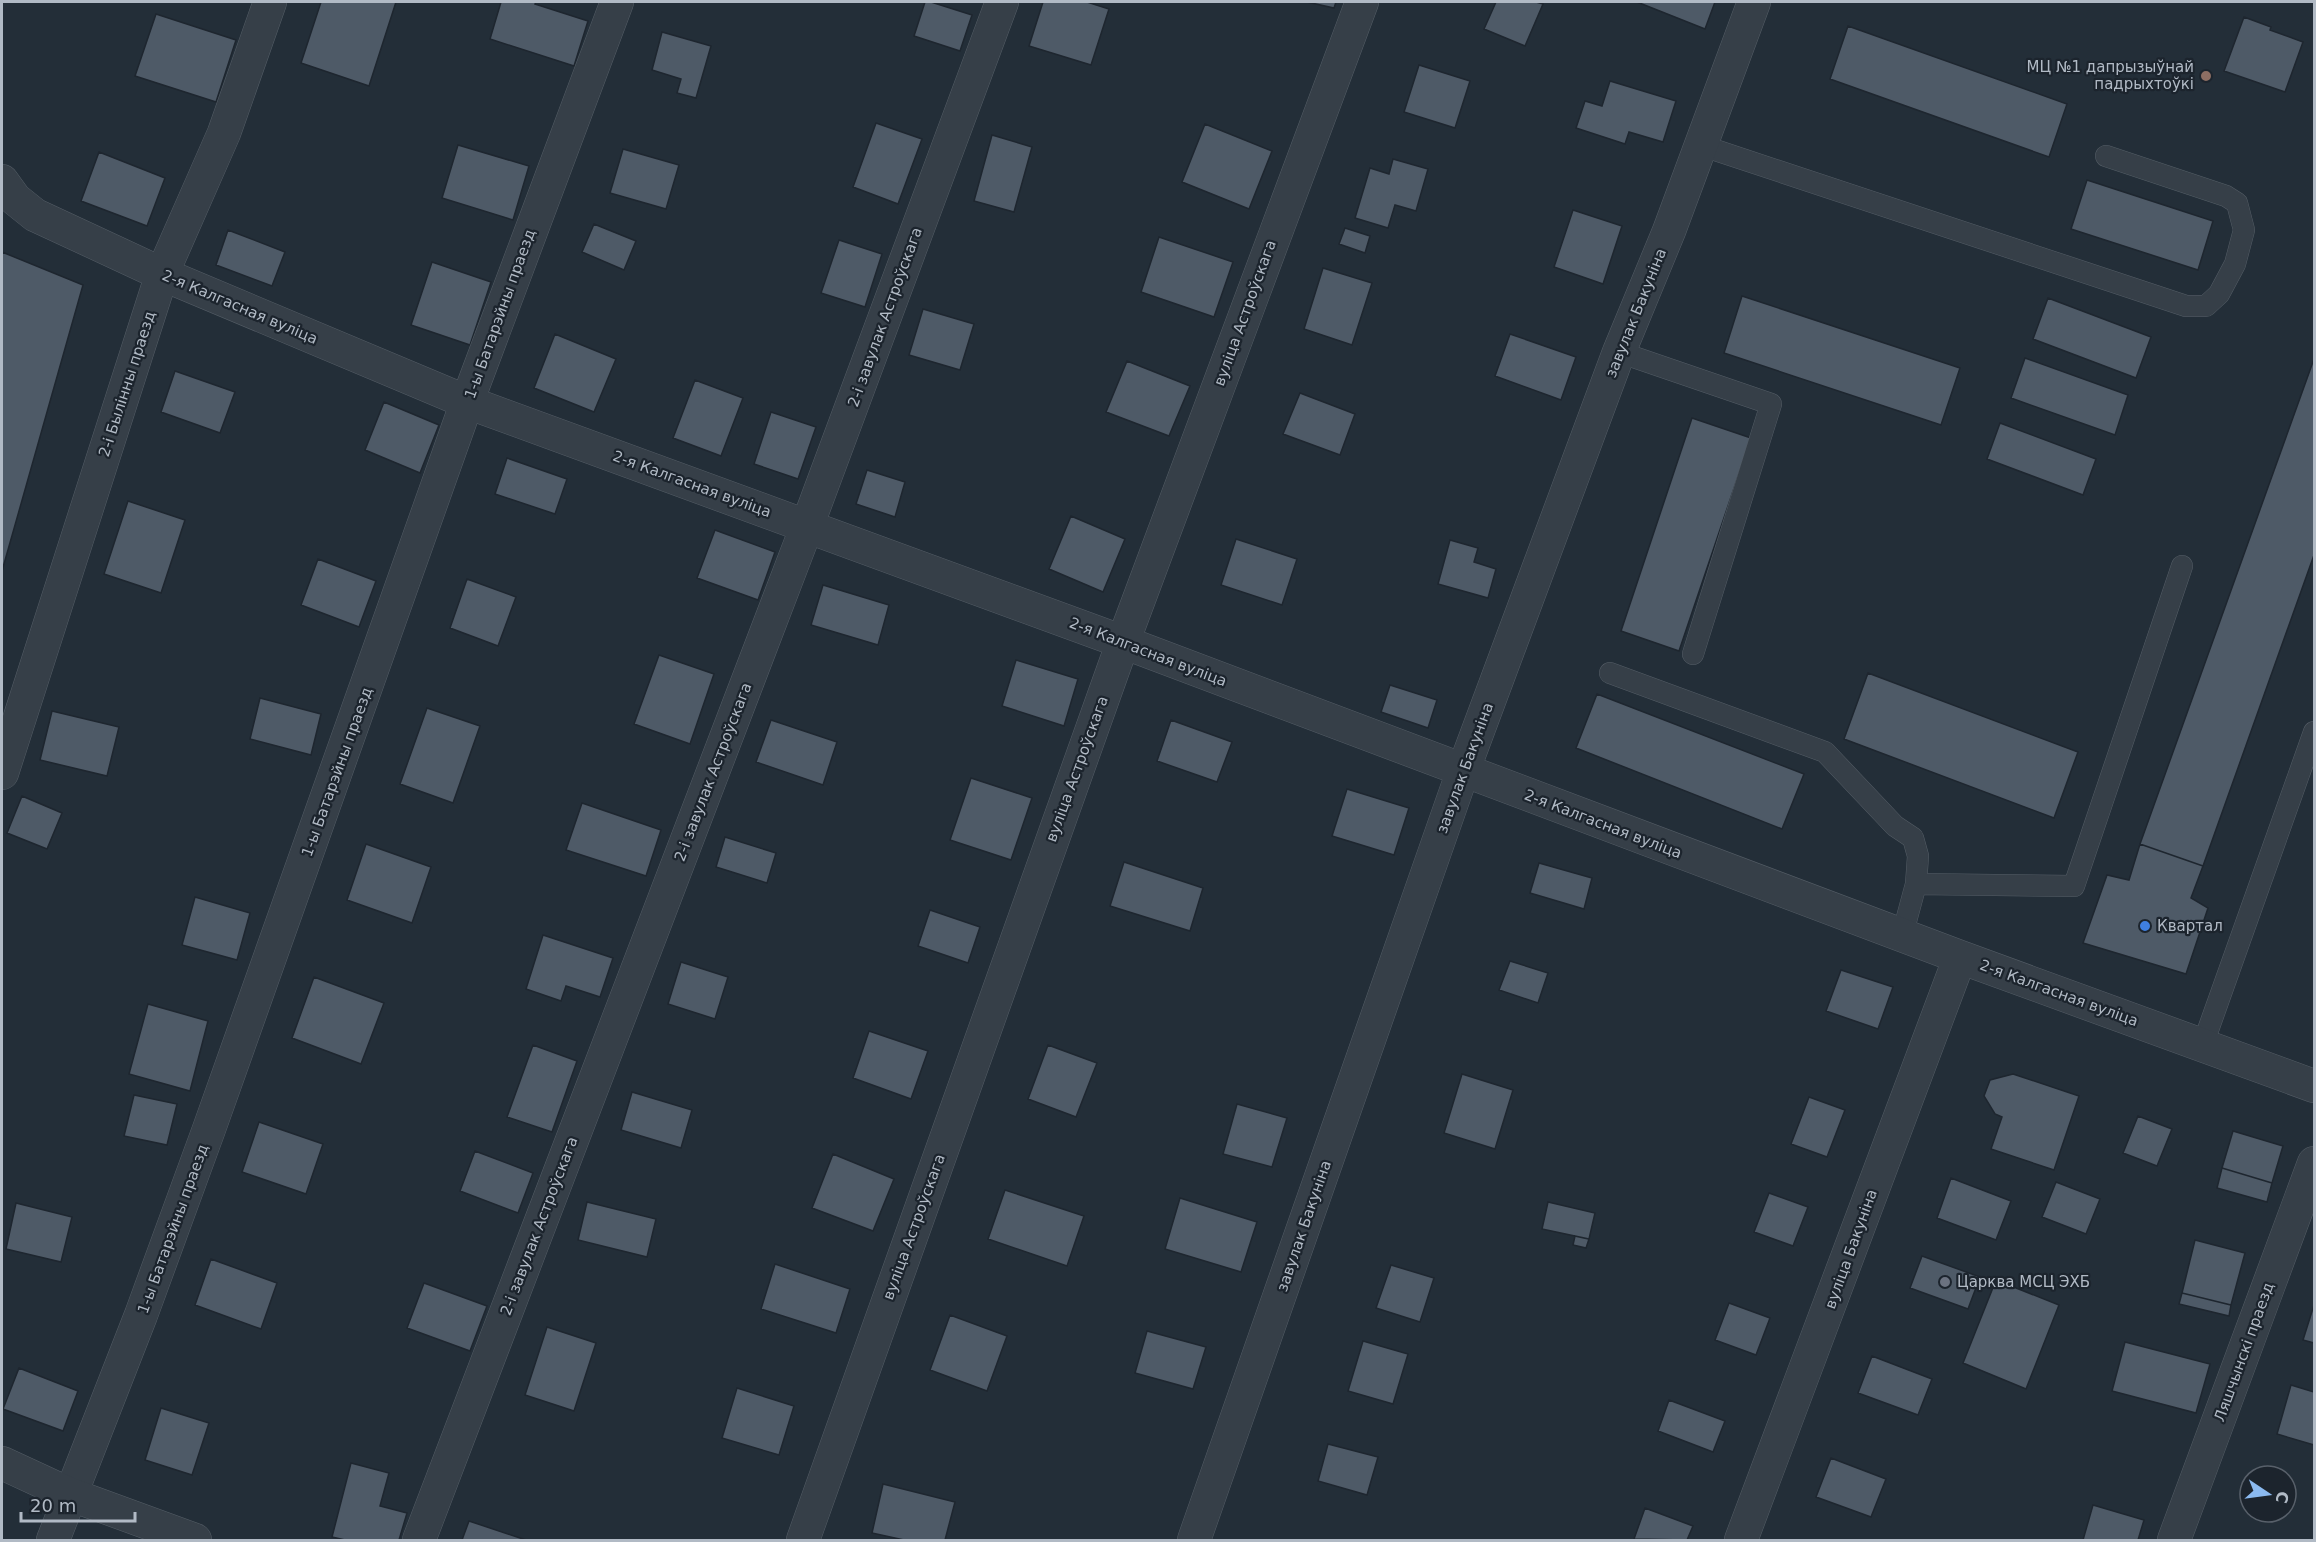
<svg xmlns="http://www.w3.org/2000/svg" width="2316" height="1542" font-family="'DejaVu Sans',sans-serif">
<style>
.building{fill:#4e5a67;stroke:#1e262f;stroke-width:1.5}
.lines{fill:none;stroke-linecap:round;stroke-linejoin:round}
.service-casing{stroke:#545d66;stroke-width:22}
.minor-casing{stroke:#545d66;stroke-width:34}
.tertiary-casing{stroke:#545d66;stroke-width:34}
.service{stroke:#363f48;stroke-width:21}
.minor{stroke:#363f48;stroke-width:33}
.tertiary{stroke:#363f48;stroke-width:33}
.education-dot{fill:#8d6e63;stroke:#1c242d;stroke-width:2}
.shop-dot{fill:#3f7fe0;stroke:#1c242d;stroke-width:2}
.worship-dot{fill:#6b7280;stroke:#1c242d;stroke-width:2}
.labels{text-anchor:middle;stroke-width:4.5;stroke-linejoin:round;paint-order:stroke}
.poi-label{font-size:15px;fill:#b1bac5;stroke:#1c242d;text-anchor:start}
.street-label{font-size:15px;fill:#b1bac5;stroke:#1c242d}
</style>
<rect width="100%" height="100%" fill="#232e38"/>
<path class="building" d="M321 2H396L369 86 301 63Z
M501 2H536L535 4 588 21 574 66 490 39Z
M925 2H931L972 15 960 51 914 36Z
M1043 2H1087L1109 9 1091 65 1029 46Z
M1307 2H1336L1334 8Z
M1496 2H1536L1543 4 1525 46 1484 29Z
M1637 2H1715L1705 29Z
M156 14 236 40 216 102 135 76Z
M2244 17 2271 27 2270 30 2303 42 2285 92 2224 71Z
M1848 26 2067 104 2049 157 1830 79Z
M662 32 711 46 696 98 677 93 681 79 652 70Z
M1419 65 1470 81 1455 128 1404 112Z
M1610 81 1676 101 1663 142 1629 132 1625 144 1576 128 1585 101 1602 106Z
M876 123 922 139 898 204 853 187Z
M1205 124 1272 151 1249 209 1182 182Z
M992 135 1032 147 1014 212 974 201Z
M458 145 529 166 513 220 442 198Z
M623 149 679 165 666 209 610 193Z
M99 152 165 178 147 226 81 201Z
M1393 159 1428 169 1416 211 1395 205 1388 228 1355 218 1370 168 1389 174Z
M2087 180 2213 221 2198 270 2071 229Z
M1573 210 1622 226 1603 284 1554 267Z
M594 224 636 241 624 270 582 252Z
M1345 228 1370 236 1365 253 1339 244Z
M228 230 285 252 272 286 216 265Z
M1159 237 1233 262 1214 317 1141 292Z
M839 240 882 254 865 307 821 293Z
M2 252 83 285 2 571Z
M432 262 491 282 470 345 411 325Z
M1323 268 1372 283 1352 345 1304 329Z
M1742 296 1960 368 1941 425 1724 353Z
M2048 298 2151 337 2136 378 2033 339Z
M923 309 974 324 960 370 909 355Z
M555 334 616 359 594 412 534 388Z
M1510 334 1576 357 1561 400 1495 376Z
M2025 358 2128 395 2115 435 2011 398Z
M2314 359V555L2203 866 2140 844Z
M1127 361 1190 386 1169 436 1106 412Z
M175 371 235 392 220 433 161 412Z
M695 380 743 398 721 456 673 438Z
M1300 393 1355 414 1340 455 1283 434Z
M384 402 439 425 420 473 365 450Z
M771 412 816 427 798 479 754 464Z
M1692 418 1751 438 1679 651 1621 631Z
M2000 423 2096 459 2083 495 1987 459Z
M507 458 567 479 555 514 495 494Z
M867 470 905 482 895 517 856 504Z
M128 501 185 520 161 593 104 574Z
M1071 516 1125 539 1103 592 1049 569Z
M715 530 775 552 758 600 697 578Z
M1236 539 1297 559 1282 605 1221 585Z
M1450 540 1478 548 1474 562 1496 569 1488 598 1438 584Z
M318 559 376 581 359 627 301 605Z
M467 579 516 597 498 646 450 628Z
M823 585 889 605 878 645 811 625Z
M659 655 714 674 690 744 634 724Z
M1016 660 1078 679 1064 726 1002 706Z
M1868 673 2078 752 2054 818 1844 739Z
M1390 685 1437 700 1428 728 1381 712Z
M1597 694 1804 774 1782 829 1576 748Z
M260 698 321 714 311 755 250 739Z
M427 708 480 726 453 803 400 784Z
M52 711 119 727 107 776 40 760Z
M771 720 837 742 823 785 756 762Z
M1171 720 1232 742 1217 782 1157 761Z
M971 778 1032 798 1011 860 950 840Z
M1347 789 1409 808 1394 855 1332 836Z
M22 796 62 813 47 849 7 833Z
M582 803 661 830 646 876 566 850Z
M725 837 776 853 767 883 716 867Z
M366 844 431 867 412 923 347 900Z
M2140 844 2203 866 2191 898 2208 908 2186 974 2083 943 2107 875 2129 880Z
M1124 862 1203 888 1190 931 1110 906Z
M1539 863 1592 878 1584 909 1530 893Z
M195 897 250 913 237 960 182 945Z
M930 910 980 927 968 963 918 946Z
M543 935 613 958 600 997 566 986 561 1001 526 989Z
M1510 961 1548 973 1538 1003 1499 990Z
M681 962 728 977 715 1019 668 1004Z
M1841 970 1893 987 1878 1029 1826 1011Z
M314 977 384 1003 361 1064 292 1038Z
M148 1004 208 1021 190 1091 129 1074Z
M869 1031 928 1051 911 1099 853 1078Z
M533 1045 577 1061 552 1132 507 1117Z
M1048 1045 1097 1063 1076 1117 1028 1099Z
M1462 1074 1513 1090 1495 1149 1444 1133Z
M2013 1074 2079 1096 2054 1170 1991 1149 2002 1117 1995 1114 1984 1096 1990 1080Z
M632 1092 692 1110 681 1148 621 1130Z
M134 1095 177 1104 167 1145 124 1136Z
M1809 1097 1845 1110 1827 1157 1791 1144Z
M1237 1104 1287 1118 1272 1167 1223 1154Z
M2138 1116 2172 1129 2157 1166 2123 1153Z
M259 1122 323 1144 306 1194 242 1172Z
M2233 1131 2283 1146 2272 1183 2222 1168Z
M475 1151 533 1173 518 1213 460 1191Z
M833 1154 894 1179 873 1231 812 1208Z
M2222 1168 2272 1183 2267 1202 2217 1188Z
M1951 1178 2011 1201 1996 1240 1937 1218Z
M2056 1182 2100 1199 2086 1234 2042 1217Z
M1005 1190 1084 1216 1067 1266 988 1239Z
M1769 1193 1808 1207 1793 1246 1754 1232Z
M1180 1198 1257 1222 1241 1272 1165 1249Z
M587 1202 656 1219 647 1257 578 1240Z
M1548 1202 1595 1213 1589 1239 1542 1229Z
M16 1203 72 1217 61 1262 6 1249Z
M1575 1236 1589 1239 1586 1248 1573 1245Z
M2195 1240 2245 1253 2231 1305 2182 1293Z
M1922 1256 1980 1277 1968 1309 1910 1288Z
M211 1259 277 1283 261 1329 195 1305Z
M775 1264 850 1289 836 1333 761 1309Z
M1391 1265 1434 1278 1420 1322 1376 1308Z
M1996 1280 2059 1305 2026 1389 1963 1363Z
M424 1283 487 1306 470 1351 407 1328Z
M2182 1293 2231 1305 2229 1316 2179 1304Z
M1729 1303 1770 1318 1756 1355 1715 1340Z
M2314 1305V1343L2303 1340Z
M950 1315 1007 1336 987 1391 930 1370Z
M547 1327 596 1343 574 1411 525 1395Z
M1147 1331 1206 1347 1193 1389 1135 1373Z
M1363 1341 1408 1354 1393 1404 1348 1391Z
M2125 1342 2210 1364 2196 1413 2112 1391Z
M1872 1356 1932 1379 1918 1415 1858 1393Z
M19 1368 78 1391 63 1431 3 1409Z
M2291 1385 2314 1392V1445L2277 1434Z
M737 1388 794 1406 779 1455 722 1438Z
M1669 1400 1725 1421 1713 1452 1658 1431Z
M161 1408 209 1423 192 1475 145 1460Z
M1328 1444 1378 1457 1367 1495 1318 1481Z
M1831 1458 1886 1479 1871 1517 1816 1497Z
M351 1463 389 1473 380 1506 407 1513 399 1540H345L332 1537Z
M883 1484 955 1502 945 1540H904L872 1533Z
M2093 1505 2144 1520 2138 1540H2083Z
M1645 1508 1693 1526 1687 1540 1634 1539Z
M469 1521 526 1540H462Z"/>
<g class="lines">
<g class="service-casing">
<path id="service" d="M1700 145 2186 306H2206L2219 294 2235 264 2244 230 2237 203 2226 196 2106 156
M1619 352 1771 404 1693 654
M1610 673 1825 752 1895 826 1913 838 1918 856 1916 884
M1902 936 1916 884 2074 886 2182 566
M2203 1044 2314 732"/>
</g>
<g class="minor-casing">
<path id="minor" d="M2 181 15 199 35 215 162 274 467 402 1123 642 1960 957 2314 1086
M2 773 162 274 224 133 270 2
M53 1540 141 1315 209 1129 467 402 617 2
M419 1540 807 526 1002 2
M803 1540 1123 642 1362 2
M1194 1540 1463 771 1619 352 1669 231 1754 2
M1741 1540 1960 957
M2174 1540 2314 1163"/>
</g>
<g class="tertiary-casing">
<path id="tertiary" d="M2 1463 69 1494 195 1540"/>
</g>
<use href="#service" class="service"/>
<use href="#minor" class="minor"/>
<use href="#tertiary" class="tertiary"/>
</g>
<circle class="education-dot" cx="2206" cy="76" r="6"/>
<circle class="shop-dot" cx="2145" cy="926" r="6"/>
<circle class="worship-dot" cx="1945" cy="1282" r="6"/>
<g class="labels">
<g class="poi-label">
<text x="2194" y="72" text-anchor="end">МЦ №1 дапрызыўнай<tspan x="2194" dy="17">падрыхтоўкі</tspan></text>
<text x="2157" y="931">Квартал</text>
<text x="1957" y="1287">Царква МСЦ ЭХБ</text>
</g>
<g class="street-label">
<text transform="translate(240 307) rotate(23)" y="5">2-я Калгасная вуліца</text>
<text transform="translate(1245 313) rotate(-70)" y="5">вуліца Астроўскага</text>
<text transform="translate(1636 313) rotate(-68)" y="5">завулак Бакуніна</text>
<text transform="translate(500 314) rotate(-70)" y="5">1-ы Батарэйны праезд</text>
<text transform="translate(885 317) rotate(-70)" y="5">2-і завулак Астроўскага</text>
<text transform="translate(127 384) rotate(-72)" y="5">2-і Былінны праезд</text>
<text transform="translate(692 484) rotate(20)" y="5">2-я Калгасная вуліца</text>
<text transform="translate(1148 652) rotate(21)" y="5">2-я Калгасная вуліца</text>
<text transform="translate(1465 768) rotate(-70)" y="5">завулак Бакуніна</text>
<text transform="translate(1077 769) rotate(-70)" y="5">вуліца Астроўскага</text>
<text transform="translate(337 772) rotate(-70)" y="5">1-ы Батарэйны праезд</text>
<text transform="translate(713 772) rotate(-69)" y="5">2-і завулак Астроўскага</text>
<text transform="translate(1603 824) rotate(21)" y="5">2-я Калгасная вуліца</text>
<text transform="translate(2059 993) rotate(20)" y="5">2-я Калгасная вуліца</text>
<text transform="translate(539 1226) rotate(-69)" y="5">2-і завулак Астроўскага</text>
<text transform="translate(1304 1226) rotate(-71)" y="5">завулак Бакуніна</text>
<text transform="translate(914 1227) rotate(-70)" y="5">вуліца Астроўскага</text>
<text transform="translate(173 1229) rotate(-70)" y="5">1-ы Батарэйны праезд</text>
<text transform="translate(1851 1249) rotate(-70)" y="5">вуліца Бакуніна</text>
<text transform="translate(2244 1352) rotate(-70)" y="5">Ляшчынскі праезд</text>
</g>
</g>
<rect width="2316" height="1542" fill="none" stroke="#b1bac5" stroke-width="6"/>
<g transform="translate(2268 1494) rotate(103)"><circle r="28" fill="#1c242d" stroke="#58606a" stroke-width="1.5"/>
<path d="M0-4.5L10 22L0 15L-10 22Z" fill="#8bbaf0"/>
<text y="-9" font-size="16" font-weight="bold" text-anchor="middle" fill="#b1bac5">С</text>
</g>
<path d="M21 1512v9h114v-9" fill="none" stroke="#b1bac5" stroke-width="3"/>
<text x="30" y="1512" font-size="18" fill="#b1bac5" stroke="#1c242d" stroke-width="4.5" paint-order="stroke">20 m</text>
</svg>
